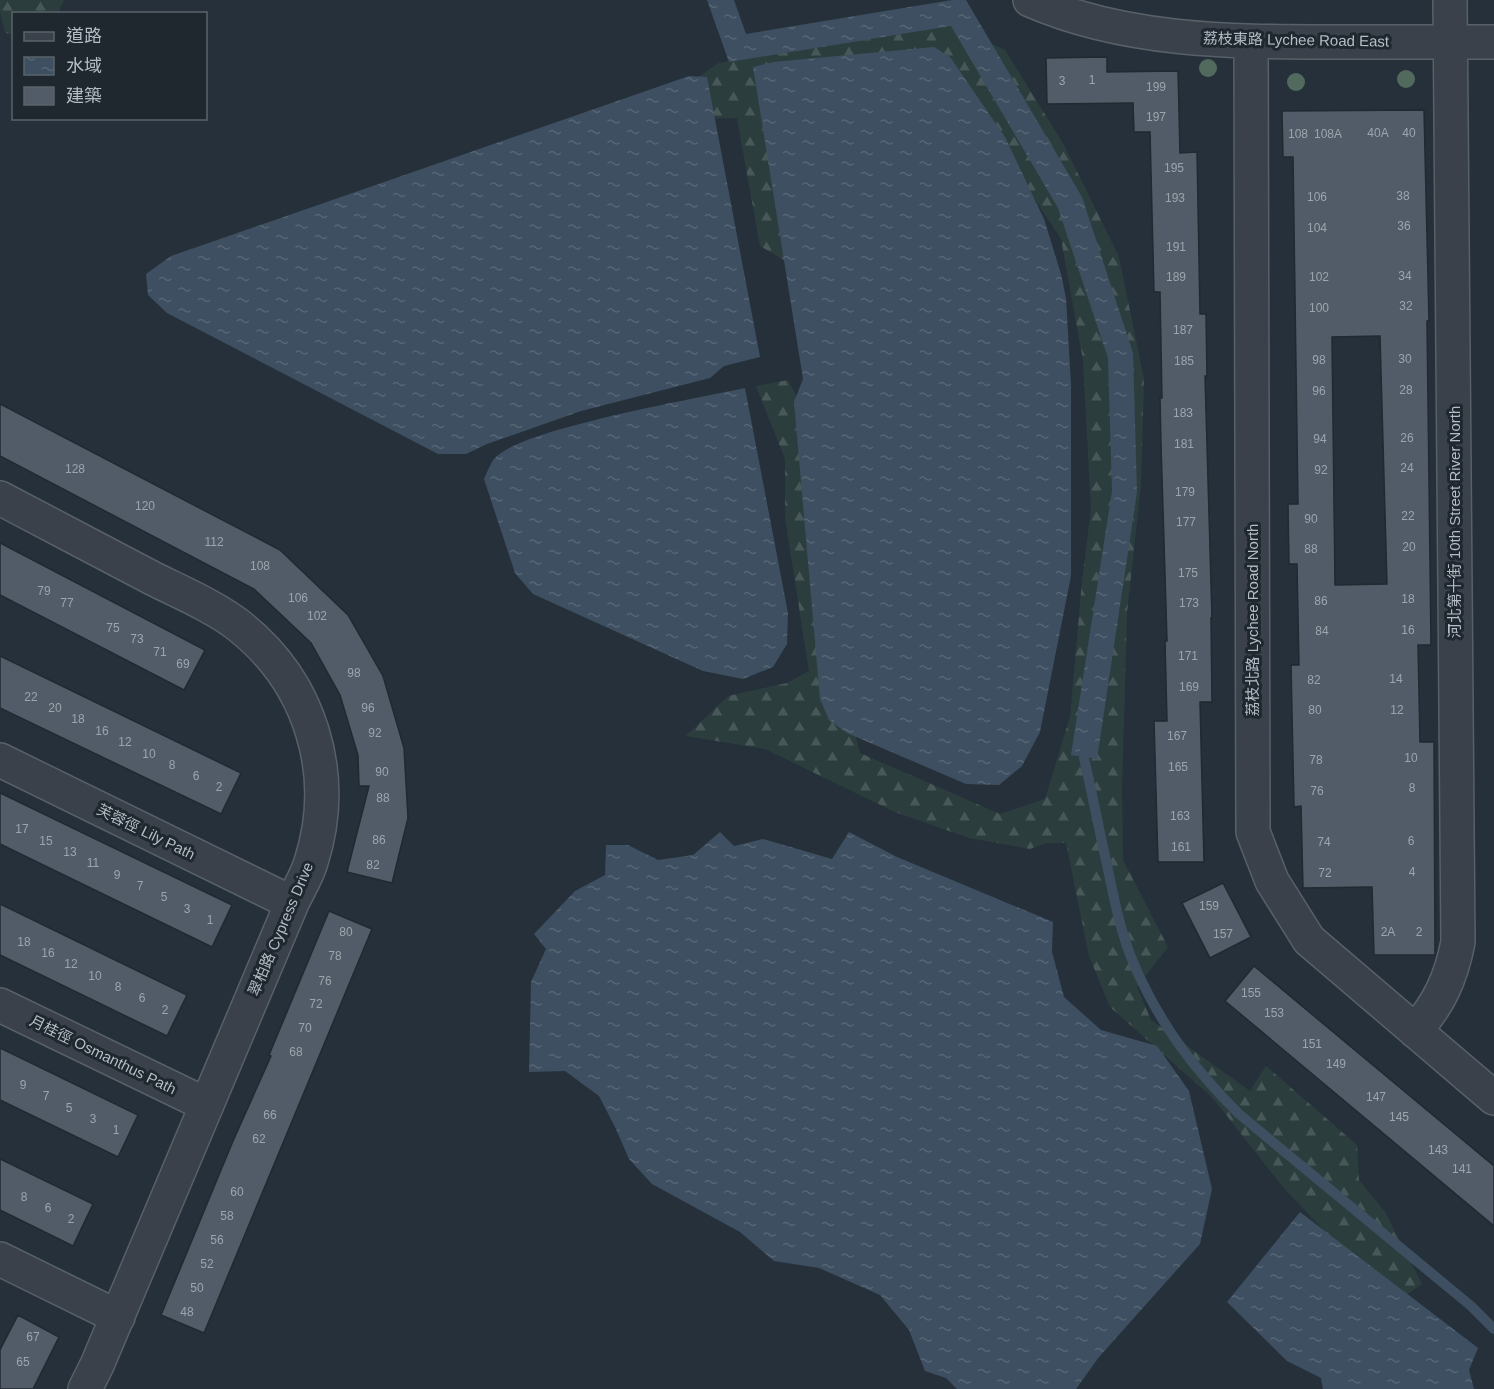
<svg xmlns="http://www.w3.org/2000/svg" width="1494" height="1389" font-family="Arial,'Noto Sans TC',sans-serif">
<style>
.forest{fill:url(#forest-firs)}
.water{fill:url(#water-ripples)}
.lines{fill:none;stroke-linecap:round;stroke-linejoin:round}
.stream{stroke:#3d4f60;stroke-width:10}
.building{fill:#525c68;stroke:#212931;stroke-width:1.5;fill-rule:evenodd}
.minor-casing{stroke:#586068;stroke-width:36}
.minor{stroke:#3a414a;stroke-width:33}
.tree{fill:#526a5e}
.labels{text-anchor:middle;stroke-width:6;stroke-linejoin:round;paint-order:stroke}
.number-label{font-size:12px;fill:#9ca5ae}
.street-label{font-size:15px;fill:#b5bdc6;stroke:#1f272f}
</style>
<defs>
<pattern id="forest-firs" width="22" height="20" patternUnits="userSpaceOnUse" patternTransform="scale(1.5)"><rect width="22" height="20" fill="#2b3e3d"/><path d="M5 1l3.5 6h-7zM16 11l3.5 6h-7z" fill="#485858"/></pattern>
<pattern id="water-ripples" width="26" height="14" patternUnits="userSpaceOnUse" patternTransform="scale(1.5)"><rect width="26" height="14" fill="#3d4f60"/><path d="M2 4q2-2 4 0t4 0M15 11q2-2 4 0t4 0" fill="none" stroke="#576675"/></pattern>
</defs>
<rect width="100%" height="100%" fill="#26303a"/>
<path class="forest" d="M0 0H64L58 13 14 14 13 34 5 33 0 12Z
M951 26 1005 50 1064 145 1119 257 1144 379 1141 484 1127 613 1122 787 1123 860 1168 947 1137 987 1151 1020 1250 1091 1266 1066 1357 1145 1359 1180 1385 1212 1422 1284 1393 1304 1282 1186 1212 1097 1110 1007 1089 956 1066 843H1046L1030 849 969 838 895 812 765 749 686 736 728 696 787 683 809 671 785 518V459L756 386 788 380 814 429 847 704 860 753 1000 814 1045 799 1070 717 1082 581 1091 509 1083 360 1061 239 976 109 811 276 760 246 737 118 681 119 664 100 719 63Z"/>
<path class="water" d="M707 0H734L746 34 952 0H966L1082 197 1133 353 1137 492 1097 759 1071 755 1112 491 1108 358 1058 208 951 26 729 62Z
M934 47 950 57 1005 137 1044 219 1061 274 1066 298 1071 385V576L1040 732 1022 766 999 785 966 784 847 733 829 720 820 699 794 402 803 379 753 67 773 62Z
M689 76 707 77 760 357 724 366 710 378 581 411 487 444 466 454H438L167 313 148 295 146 274 171 256Z
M745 388 788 613 787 644 773 667 743 679 703 671 533 594 515 573 484 479C487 473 490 464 494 459 518 429 700 398 745 388Z
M720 832 734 846 763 839 832 859 849 832 897 857 1053 922 1052 952 1064 997 1101 1030 1157 1046 1189 1091 1212 1189 1200 1244 1099 1357 1076 1389H957L946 1378 925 1371 909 1330 880 1295 819 1268 774 1261 740 1232 652 1184 629 1159 615 1127 599 1096 565 1071 529 1072 531 982 546 949 534 934 575 891 605 875 606 845H628L658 860 693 855Z
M1300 1212 1478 1348 1469 1370 1474 1389H1323L1321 1378 1287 1361 1227 1302Z"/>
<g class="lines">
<path class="stream" d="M1086 744 1084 758C1092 793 1099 829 1107 865 1114 898 1120 931 1133 962 1159 1023 1192 1067 1239 1114L1471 1306 1494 1329"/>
</g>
<path class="building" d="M1107 57V72L1178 71 1180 153 1197 152 1200 314H1206L1207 376H1205L1212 618H1211L1212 702H1200L1204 862H1158L1154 721H1167L1165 641H1167L1161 444 1160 398H1162L1160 292H1154L1150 132H1134L1133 103 1047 104 1046 58Z
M1424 110 1429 321H1427L1431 645H1418L1420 742H1434L1435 955H1374L1372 887 1303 888 1301 806 1294 807 1291 665H1299L1297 564H1289L1288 504H1298L1293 157H1283L1282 111ZM1380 336 1387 584 1335 585 1332 337Z
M0 404 280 550 348 615 383 676 404 748 408 818 392 883 347 872 369 786H359L358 755 340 695 311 643 254 589 0 456Z
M0 543 205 650 184 690 0 595Z
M0 656 241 773 221 814 0 708Z
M0 793 232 905 212 947 0 844Z
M1223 883 1251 937 1210 958 1182 903Z
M0 904 187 995 167 1036 0 955Z
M329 911 372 929 204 1333 161 1315 233 1141 271 1056 269 1055Z
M1254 966 1494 1166V1226L1225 1001Z
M0 1048 138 1115 118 1157 0 1100Z
M0 1159 93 1204 73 1246 0 1210Z
M18 1315 59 1337 33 1389H0V1350Z"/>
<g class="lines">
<g class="minor-casing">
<path id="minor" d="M1030 0C1124 41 1229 42 1330 42 1385 42 1439 42 1494 42
M1251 42 1253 832 1272 881 1309 940 1494 1098
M0 498C51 525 103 552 154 579 182 593 213 606 238 625 311 682 339 774 311 862 307 876 298 890 292 903L97 1365 85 1389
M0 760 292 903
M0 1005 207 1105
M1415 1031C1439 1004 1451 978 1458 942L1450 0
M0 1259 118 1317"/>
</g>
<use href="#minor" class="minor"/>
</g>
<g class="tree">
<circle cx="1208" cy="68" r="9"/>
<circle cx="1406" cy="79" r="9"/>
<circle cx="1296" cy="82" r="9"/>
</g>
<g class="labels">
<g class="number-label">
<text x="1092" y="84">1</text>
<text x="1062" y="85">3</text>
<text x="1156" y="91">199</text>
<text x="1156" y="121">197</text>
<text x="1378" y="137">40A</text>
<text x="1409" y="137">40</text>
<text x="1298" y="138">108</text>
<text x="1328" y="138">108A</text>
<text x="1174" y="172">195</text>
<text x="1403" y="200">38</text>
<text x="1317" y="201">106</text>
<text x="1175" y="202">193</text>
<text x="1404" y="230">36</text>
<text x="1317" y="232">104</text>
<text x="1176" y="251">191</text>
<text x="1405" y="280">34</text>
<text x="1176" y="281">189</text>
<text x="1319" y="281">102</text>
<text x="1406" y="310">32</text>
<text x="1319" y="312">100</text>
<text x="1183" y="334">187</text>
<text x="1405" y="363">30</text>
<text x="1319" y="364">98</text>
<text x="1184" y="365">185</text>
<text x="1406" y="394">28</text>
<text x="1319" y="395">96</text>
<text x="1183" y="417">183</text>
<text x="1407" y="442">26</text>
<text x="1320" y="443">94</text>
<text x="1184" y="448">181</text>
<text x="1407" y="472">24</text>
<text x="75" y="473">128</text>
<text x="1321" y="474">92</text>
<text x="1185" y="496">179</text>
<text x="145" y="510">120</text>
<text x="1408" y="520">22</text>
<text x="1311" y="523">90</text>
<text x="1186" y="526">177</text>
<text x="214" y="546">112</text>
<text x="1409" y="551">20</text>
<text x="1311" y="553">88</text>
<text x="260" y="570">108</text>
<text x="1188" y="577">175</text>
<text x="44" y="595">79</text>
<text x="298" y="602">106</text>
<text x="1408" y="603">18</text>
<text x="1321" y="605">86</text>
<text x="67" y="607">77</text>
<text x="1189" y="607">173</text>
<text x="317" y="620">102</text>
<text x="113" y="632">75</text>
<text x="1408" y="634">16</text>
<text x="1322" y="635">84</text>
<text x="137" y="643">73</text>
<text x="160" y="656">71</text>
<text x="1188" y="660">171</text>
<text x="183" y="668">69</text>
<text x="354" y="677">98</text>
<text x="1396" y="683">14</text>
<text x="1314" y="684">82</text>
<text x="1189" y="691">169</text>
<text x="31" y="701">22</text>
<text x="55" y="712">20</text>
<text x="368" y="712">96</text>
<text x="1315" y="714">80</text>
<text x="1397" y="714">12</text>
<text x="78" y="723">18</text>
<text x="102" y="735">16</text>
<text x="375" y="737">92</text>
<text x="1177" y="740">167</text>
<text x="125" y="746">12</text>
<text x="149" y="758">10</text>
<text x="1411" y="762">10</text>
<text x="1316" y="764">78</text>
<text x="172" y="769">8</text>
<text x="1178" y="771">165</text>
<text x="382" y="776">90</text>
<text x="196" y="780">6</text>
<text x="219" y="791">2</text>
<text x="1412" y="792">8</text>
<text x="1317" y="795">76</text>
<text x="383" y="802">88</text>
<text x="1180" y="820">163</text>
<text x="22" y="833">17</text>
<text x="379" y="844">86</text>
<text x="46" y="845">15</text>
<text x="1411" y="845">6</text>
<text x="1324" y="846">74</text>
<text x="1181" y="851">161</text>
<text x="70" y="856">13</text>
<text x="93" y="867">11</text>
<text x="373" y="869">82</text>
<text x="1412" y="876">4</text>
<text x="1325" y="877">72</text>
<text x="117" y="879">9</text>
<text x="140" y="890">7</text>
<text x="164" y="901">5</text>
<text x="1209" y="910">159</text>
<text x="187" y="913">3</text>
<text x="210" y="924">1</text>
<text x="346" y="936">80</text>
<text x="1388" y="936">2A</text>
<text x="1419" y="936">2</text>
<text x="1223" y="938">157</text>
<text x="24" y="946">18</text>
<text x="48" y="957">16</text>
<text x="335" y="960">78</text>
<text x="71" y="968">12</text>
<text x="95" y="980">10</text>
<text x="325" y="985">76</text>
<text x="118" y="991">8</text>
<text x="1251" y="997">155</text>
<text x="142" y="1002">6</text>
<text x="316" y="1008">72</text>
<text x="165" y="1014">2</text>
<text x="1274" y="1017">153</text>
<text x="305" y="1032">70</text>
<text x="1312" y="1048">151</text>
<text x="296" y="1056">68</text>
<text x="1336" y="1068">149</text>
<text x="23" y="1089">9</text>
<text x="46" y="1100">7</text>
<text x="1376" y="1101">147</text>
<text x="69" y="1112">5</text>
<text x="270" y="1119">66</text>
<text x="1399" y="1121">145</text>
<text x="93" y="1123">3</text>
<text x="116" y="1134">1</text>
<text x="259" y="1143">62</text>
<text x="1438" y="1154">143</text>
<text x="1462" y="1173">141</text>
<text x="237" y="1196">60</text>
<text x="24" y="1201">8</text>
<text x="48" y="1212">6</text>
<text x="227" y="1220">58</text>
<text x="71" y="1223">2</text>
<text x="217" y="1244">56</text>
<text x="207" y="1268">52</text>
<text x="197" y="1292">50</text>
<text x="187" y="1316">48</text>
<text x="33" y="1341">67</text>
<text x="23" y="1366">65</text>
</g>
<g class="street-label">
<text transform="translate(1296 40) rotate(1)" y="5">荔枝東路 Lychee Road East</text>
<text transform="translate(1455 522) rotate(-90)" y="5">河北第十街 10th Street River North</text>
<text transform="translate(1253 620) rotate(-90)" y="5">荔枝北路 Lychee Road North</text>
<text transform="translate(146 832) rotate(26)" y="5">芙蓉徑 Lily Path</text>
<text transform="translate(281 929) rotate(-67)" y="5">翠柏路 Cypress Drive</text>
<text transform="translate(103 1055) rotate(26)" y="5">月桂徑 Osmanthus Path</text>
</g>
</g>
<rect x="12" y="12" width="195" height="108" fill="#1f272f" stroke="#5b636b" stroke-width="1.5"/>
<rect x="24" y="32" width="30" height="9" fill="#3a414a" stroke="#5b636b" stroke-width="1.5"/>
<text x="66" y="42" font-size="18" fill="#b5bdc6">道路</text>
<rect x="24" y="57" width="30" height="18" fill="url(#water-ripples)" stroke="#5b636b" stroke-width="1.5"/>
<text x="66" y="72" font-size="18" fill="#b5bdc6">水域</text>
<rect x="24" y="87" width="30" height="18" fill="#525c68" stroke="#5b636b" stroke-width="1.5"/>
<text x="66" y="102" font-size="18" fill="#b5bdc6">建築</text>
</svg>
